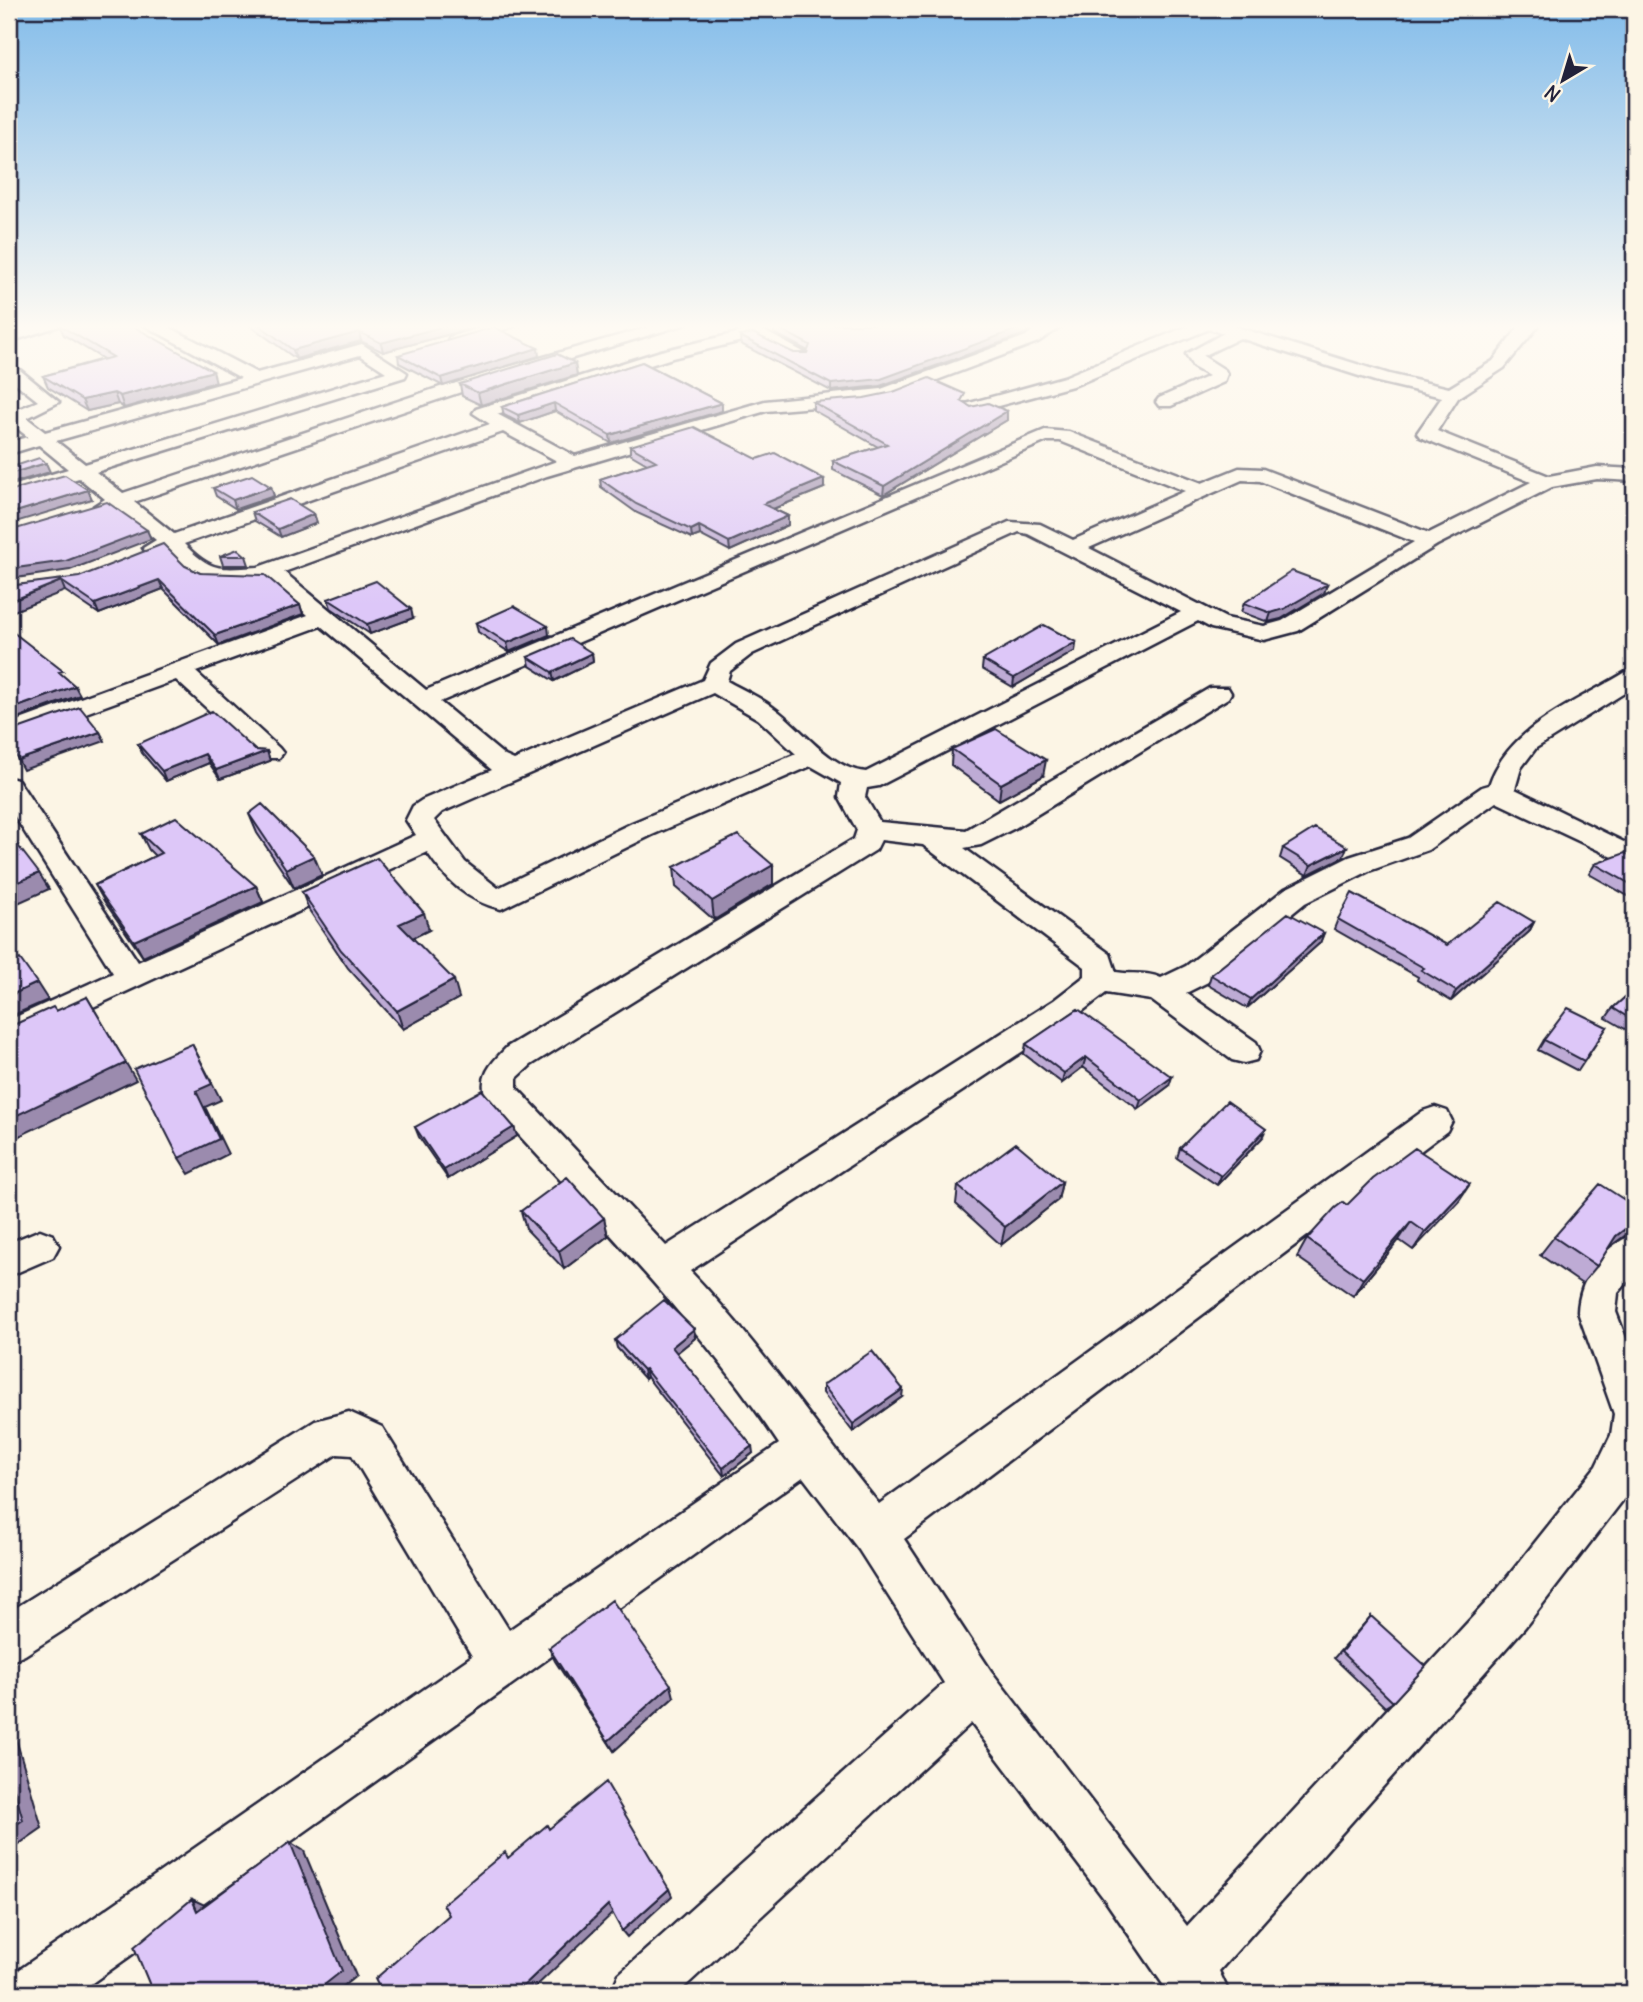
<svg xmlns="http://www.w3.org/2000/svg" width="1643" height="2002" font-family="Delius,sans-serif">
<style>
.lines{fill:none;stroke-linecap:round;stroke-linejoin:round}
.minor-casing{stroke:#22223b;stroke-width:5}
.minor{fill:#fcf5e5;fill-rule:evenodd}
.wall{fill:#beabd5;stroke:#22223b;stroke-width:2}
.shaded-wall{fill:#9b8bae;stroke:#22223b;stroke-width:2}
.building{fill:#ddc7f8;stroke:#22223b;stroke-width:2}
</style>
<rect width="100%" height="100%" fill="#fcf5e5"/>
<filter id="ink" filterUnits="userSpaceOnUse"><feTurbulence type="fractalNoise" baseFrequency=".0143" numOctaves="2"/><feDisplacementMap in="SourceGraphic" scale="14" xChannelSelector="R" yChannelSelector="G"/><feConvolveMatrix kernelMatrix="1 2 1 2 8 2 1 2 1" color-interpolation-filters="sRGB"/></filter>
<g filter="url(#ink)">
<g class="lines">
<g class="minor-casing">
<path id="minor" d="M38 324H65L9 342V332Z
M142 324H163L257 373 362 344 407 373 405 377 96 472 123 493 455 382 660 324H686L467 390 134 502 174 534 490 424 473 413 476 409 661 351 741 332 730 324H751L809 355 807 358H795L754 338 672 358 497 414 575 456 765 401 881 389 1026 336 1041 324 1061 327 1038 342 892 397 863 403 766 411 547 476 284 572 426 690 1045 430 1069 432 1202 483 1239 468 1263 469 1429 533 1531 482 1420 437 1417 433 1442 397 1378 382 1240 338 1203 356 1225 370 1227 374 1224 382 1171 406H1159L1156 402 1159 398 1209 376 1193 367 1186 354 1224 333 1209 329 1076 385 972 413 963 408 966 404 1064 377 1193 324H1227L1389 374 1449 388 1493 361 1521 324H1540L1504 368 1458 398 1437 431 1549 476 1597 467 1634 469V481L1597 479 1552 487 1437 545 1298 631 1264 640 1211 628 1198 621 879 786 867 788 865 797 880 822 966 830 1210 688H1228L1231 693 1228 698 1015 828 981 845 964 848 1110 954 1116 972C1132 975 1146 971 1161 978L1186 966 1285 889 1349 857 1408 838 1482 787 1489 785C1508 727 1577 702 1626 672L1634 670V687L1536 748 1521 768 1515 789 1634 847V867L1496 802 1428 850 1369 871 1305 903 1208 982 1186 993 1256 1042 1260 1051 1256 1060 1244 1063 1232 1060 1151 1000 1106 993 1076 1016 690 1271C760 1344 815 1426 879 1504L1423 1111 1435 1107 1447 1111 1452 1121 1447 1131 904 1539 991 1671 1187 1926 1493 1595 1596 1466 1611 1435 1614 1414 1578 1312C1579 1279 1603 1245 1634 1235V1275L1618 1293 1616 1312 1634 1359V1478L1626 1496 1525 1627 1219 1971 1229 1993H1169L1105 1900 971 1723 678 1993H611L619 1974 944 1683 859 1550 803 1477 78 1993H9L13 1974 472 1656 352 1455 337 1454 25 1655 9 1662V1612L315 1421 349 1412 382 1427 509 1630 779 1444C696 1319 588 1212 488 1101 476 1078 491 1063 507 1047L854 839 857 830 839 797 841 783 811 766 652 835 501 909C466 900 447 881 427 852L9 1046V1020L113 973 9 807V778L18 780 138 962 416 835 406 820 413 806 422 800 492 770 321 626 196 672 279 748 283 753 279 758H261L176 680 9 741V724L308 615 269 582C218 571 214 600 167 550L153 554 146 552 143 548 156 540 117 508 97 510 94 506 105 499 79 478 9 499V487L68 469 39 445 9 454V442L28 437 9 422V413L38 401 9 378V365L15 366 59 402 27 418 45 432 241 378ZM360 355 386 372 85 464 56 441ZM503 432 557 461 258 567C221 569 212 573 184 544ZM1047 441H1060L1185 491 1073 540 1040 524 1009 522 736 644 711 663 703 680 514 760 505 756 440 702ZM1242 480 1260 481 1414 542 1282 621 1264 626 1226 618 1089 548ZM1019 532 1028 534 1181 612 866 772C830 769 802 728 774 708 760 697 743 690 727 681L730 671 752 654ZM713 693 758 719 796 754 632 823 498 888 465 862 434 820 442 812ZM881 840 923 845 1085 967V976L1054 1000 666 1246 517 1088V1078L531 1065 876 850Z
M494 324H520L456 345 448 340 450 337Z
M40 1230 53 1235 59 1246 53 1257 9 1276V1243Z"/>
</g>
<use href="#minor" class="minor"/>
</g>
<path class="wall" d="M248 324H488L383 352 361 341 296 359Z
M807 324H1034V326L1025 334 880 386 831 391 741 344 740 336 794 353H807L808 351 774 333V326L797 327Z
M59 325 216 382 124 408 118 404 87 411 48 387 43 376 103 359 64 335Z
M398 355 539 356 443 386 399 363Z
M642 362 722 403V411L611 443 555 411 520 423 504 415 502 407Z
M577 375 481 405 462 396 460 384Z
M813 402H965L964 403 971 407 1007 411V420L883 495 833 470V461L878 447 813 410Z
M630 446 757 459 824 488 773 509 788 516V525L730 551 700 535 692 538 637 513 601 487 600 479 647 464 630 454Z
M271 487 274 496 236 509 216 496 213 488Z
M252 512 314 514 317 523 281 537 255 521Z
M220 556H246L249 565H223Z
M185 566 200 573 300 605 303 614 219 645 163 589 99 614 65 591 9 586Z
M1327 584 1324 593 1281 619 1268 622 1241 612 1244 603Z
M328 599 413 618 370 634 331 608Z
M476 623 549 635 509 652 478 632Z
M1076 642 1075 651 1013 687 982 669 983 660Z
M592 653 593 662 554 681 530 666 528 657Z
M138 744 267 751 270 761 220 779 209 763 166 781 142 753Z
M952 749 1043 776 999 800 951 765Z
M249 814 322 875 294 888 257 833Z
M141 834 256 886 263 902 143 957 104 901 95 885 155 856 149 850Z
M1283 848 1343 857 1307 875 1280 858Z
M1634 857V891L1628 896 1589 874 1595 864Z
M674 867 773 884 714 920 676 887Z
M302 892 429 930 412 938 459 998 403 1029 348 968 309 910Z
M1338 919 1447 945 1534 922 1529 932 1451 1001 1417 980 1418 977 1334 929Z
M1324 933 1320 943 1247 1008 1208 985 1211 975Z
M1634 989V1034L1606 1018 1613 1008Z
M1078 1009 1169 1086 1138 1109 1083 1067 1062 1083 1024 1054 1026 1044Z
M1607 1027 1578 1071 1538 1050 1544 1040Z
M415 1127H514L517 1136 448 1179 419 1137Z
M1262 1138 1217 1185 1177 1158 1180 1148Z
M1062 1182 1058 1200 1001 1245 956 1204 958 1186Z
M1458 1202 1413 1250 1399 1240 1353 1296 1297 1257 1307 1239 1347 1205Z
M1634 1206V1227L1630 1232 1608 1248 1597 1266 1582 1284 1540 1255 1554 1237Z
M521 1211 604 1218 608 1236 564 1269 526 1229Z
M694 1329 695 1338 676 1353 753 1453 724 1476 647 1377 645 1379 617 1348 615 1340Z
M823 1385 902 1397 853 1432 823 1393Z
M1371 1616 1393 1702 1385 1707 1334 1658Z
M549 1648 674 1697 614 1751 555 1661Z"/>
<path class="shaded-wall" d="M452 324H488L383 352 381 343Z
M1028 324H1034V326L1025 334 880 386 831 391V384Z
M359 332 361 341 296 359 293 350Z
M538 348 539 356 443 386 441 378Z
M575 363 577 375 481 405 478 393Z
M213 371 216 382 124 408 120 396Z
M114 393 118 404 87 411 82 400Z
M554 403 555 411 520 423 518 415Z
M722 403V411L611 443 610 435Z
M1007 411V420L883 495 884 486Z
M46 463 50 472 9 484V474Z
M824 479V488L763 513V504Z
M271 487 274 496 236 509 233 500Z
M88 490 92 499 9 524V514Z
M314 514 317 523 281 537 278 529Z
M788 516V525L730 551 729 542Z
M699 526 700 535 692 538 691 530Z
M147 530 151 539 70 570 9 579V569Z
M159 580 163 589 99 614 95 604Z
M61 581 65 591 9 613V602Z
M1327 584 1324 593 1281 619 1268 622 1271 613Z
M300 605 303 614 219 645 215 635Z
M411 609 413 618 370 634 367 624Z
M548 626 549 635 509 652 507 643Z
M1076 642 1075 651 1013 687 1014 678Z
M592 653 593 662 554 681 552 672Z
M75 686 80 695 9 721V710Z
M100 732 105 741 23 770 18 760Z
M267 751 270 761 220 779 216 770Z
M205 754 209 763 166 781 162 771Z
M1046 760 1043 776 999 800 1001 784Z
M1347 847 1343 857 1307 875 1311 865Z
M314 856 322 875 294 888 286 869Z
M773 865V884L714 920 712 901Z
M39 873 49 889 9 907V886Z
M256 886 263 902 143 957 134 941Z
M1634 886V891L1628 896Z
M424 913 429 930 404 942 399 924Z
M1534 922 1529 932 1451 1001 1456 991Z
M1324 933 1320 943 1247 1008 1251 999Z
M454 980 459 998 403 1029 397 1011Z
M37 983 48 1000 9 1017V996Z
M87 997 136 1080 9 1141V1119Z
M192 1044 221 1100 205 1107 228 1154 189 1174 179 1158 196 1091Z
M1086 1057 1083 1067 1062 1083 1064 1073Z
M1172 1077 1169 1086 1138 1109 1141 1100Z
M514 1127 517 1136 448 1179 444 1170Z
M1266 1129 1262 1138 1217 1185 1221 1176Z
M1062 1182 1058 1200 1001 1245 1005 1227Z
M1470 1184 1458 1202 1413 1250 1425 1232Z
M604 1218 608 1236 564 1269 559 1251Z
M1411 1222 1399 1240 1353 1296 1363 1279Z
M1634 1222V1227L1630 1232 1601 1253 1616 1236Z
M694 1329 695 1338 673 1356 672 1347Z
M645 1369 647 1377 645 1379 643 1370Z
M903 1389 902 1397 853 1432V1424Z
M752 1446 753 1453 724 1476 723 1468Z
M671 1685 674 1697 614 1751 608 1741Z
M9 1715 42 1828 9 1851Z
M290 1842 304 1851 356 1976 335 1993H314Z
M669 1889 672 1896 627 1937 622 1931Z
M192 1899 209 1907 197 1911Z
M608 1905 614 1912 529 1993H516Z"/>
<path class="building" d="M62 324H129L213 371 120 396 114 393 82 400 43 376 113 357 59 325Z
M258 324H452L381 343 359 332 293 350Z
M779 324H792L797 327 807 324H1028L1026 326 881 379 831 384 740 336 753 333 794 353H807L810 345 774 326Z
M494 327 538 348 441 378 398 355Z
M557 354 575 363 478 393 460 384Z
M642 362 722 403 610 435 554 403 518 415 502 407Z
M929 378 965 394 961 401 971 407 988 403 1007 411 884 486 833 461 887 444 813 402 864 398 893 392Z
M694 427 757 459 775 453 824 479 763 504 788 516 729 542 699 526 691 530 636 504 600 479 656 461 630 446Z
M39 458 46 463 9 474V463L12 467Z
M65 475 88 490 9 514V491Z
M252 475 271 487 233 500 213 488Z
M290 499 314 514 278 529 252 512Z
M107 502 147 530 66 561 9 569V531Z
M163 544 185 566 200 573 265 575 300 605 215 635 159 580 95 604 61 581 9 602V586L79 577Z
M238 549 246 556H220Z
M1292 571 1327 584 1284 609 1271 613 1244 603Z
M376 581 411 609 367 624 328 599Z
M514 606 548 626 507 643 476 623Z
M1044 625 1076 642 1014 678 983 660Z
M9 629 63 671 59 672 75 686 9 710Z
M570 639 592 653 552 672 528 657Z
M80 707 100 732 18 760 9 743V732Z
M212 711 255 750 267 751 216 770 205 754 162 771 138 744Z
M996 729 1046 760 1001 784 952 749Z
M262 804 314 856 286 869 249 814Z
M176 817 256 886 134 941 95 885 161 853 141 834Z
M1315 828 1347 847 1311 865 1283 848Z
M9 834 39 873 9 886Z
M738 835 773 865 712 901 674 867Z
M1625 853 1634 857V886L1595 864Z
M377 858 424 913 399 924 454 980 397 1011 341 950 302 892Z
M1352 893 1447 945 1500 902 1534 922 1456 991 1421 970 1424 968 1338 919Z
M1288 913 1324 933 1251 999 1211 975Z
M20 959 37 983 9 996V964Z
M1634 989V1021L1613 1008Z
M87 997 126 1063 9 1119V1027L53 1007 56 1011Z
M1568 1008 1607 1027 1584 1061 1544 1040Z
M1078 1009 1172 1077 1141 1100 1086 1057 1064 1073 1026 1044Z
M192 1044 212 1084 196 1091 219 1139 179 1158 134 1069Z
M482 1090 514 1127 444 1170 415 1127Z
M1227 1101 1266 1129 1221 1176 1180 1148Z
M1016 1143 1062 1182 1005 1227 958 1186Z
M1415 1148 1470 1184 1425 1232 1411 1222 1363 1279 1307 1239 1335 1208 1343 1202 1347 1205 1373 1179Z
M567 1177 604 1218 559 1251 521 1211Z
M1600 1184 1634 1206V1222L1616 1236 1597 1266 1554 1237Z
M664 1300 694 1329 672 1347 752 1446 723 1468 645 1369 643 1370 615 1340Z
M872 1351 903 1389 853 1424 823 1385Z
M612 1600 671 1685 608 1741 549 1648Z
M1371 1616 1426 1666 1393 1702 1341 1652Z
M9 1771 23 1820 9 1829Z
M606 1782 669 1889 622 1931 608 1905 516 1993H382L375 1979 449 1915 443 1904 505 1852 508 1858 547 1825 549 1829Z
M290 1842 342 1971 314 1993H153L134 1947 192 1899 197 1911Z"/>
</g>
<linearGradient id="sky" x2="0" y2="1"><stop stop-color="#83bcea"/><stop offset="0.54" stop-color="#fefaf3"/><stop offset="1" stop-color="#fefaf3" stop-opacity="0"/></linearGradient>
<rect width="1643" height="605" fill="url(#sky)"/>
<rect width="1643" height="2002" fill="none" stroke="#fcf5e5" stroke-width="35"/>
<rect x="18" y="18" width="1608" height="1967" fill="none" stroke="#22223b" stroke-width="2.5" filter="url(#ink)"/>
<g transform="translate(1563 80) rotate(218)" stroke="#fcf5e5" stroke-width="5" paint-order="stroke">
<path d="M0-5L12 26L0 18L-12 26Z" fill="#22223b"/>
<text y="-10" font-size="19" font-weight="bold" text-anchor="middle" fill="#22223b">N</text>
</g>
</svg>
